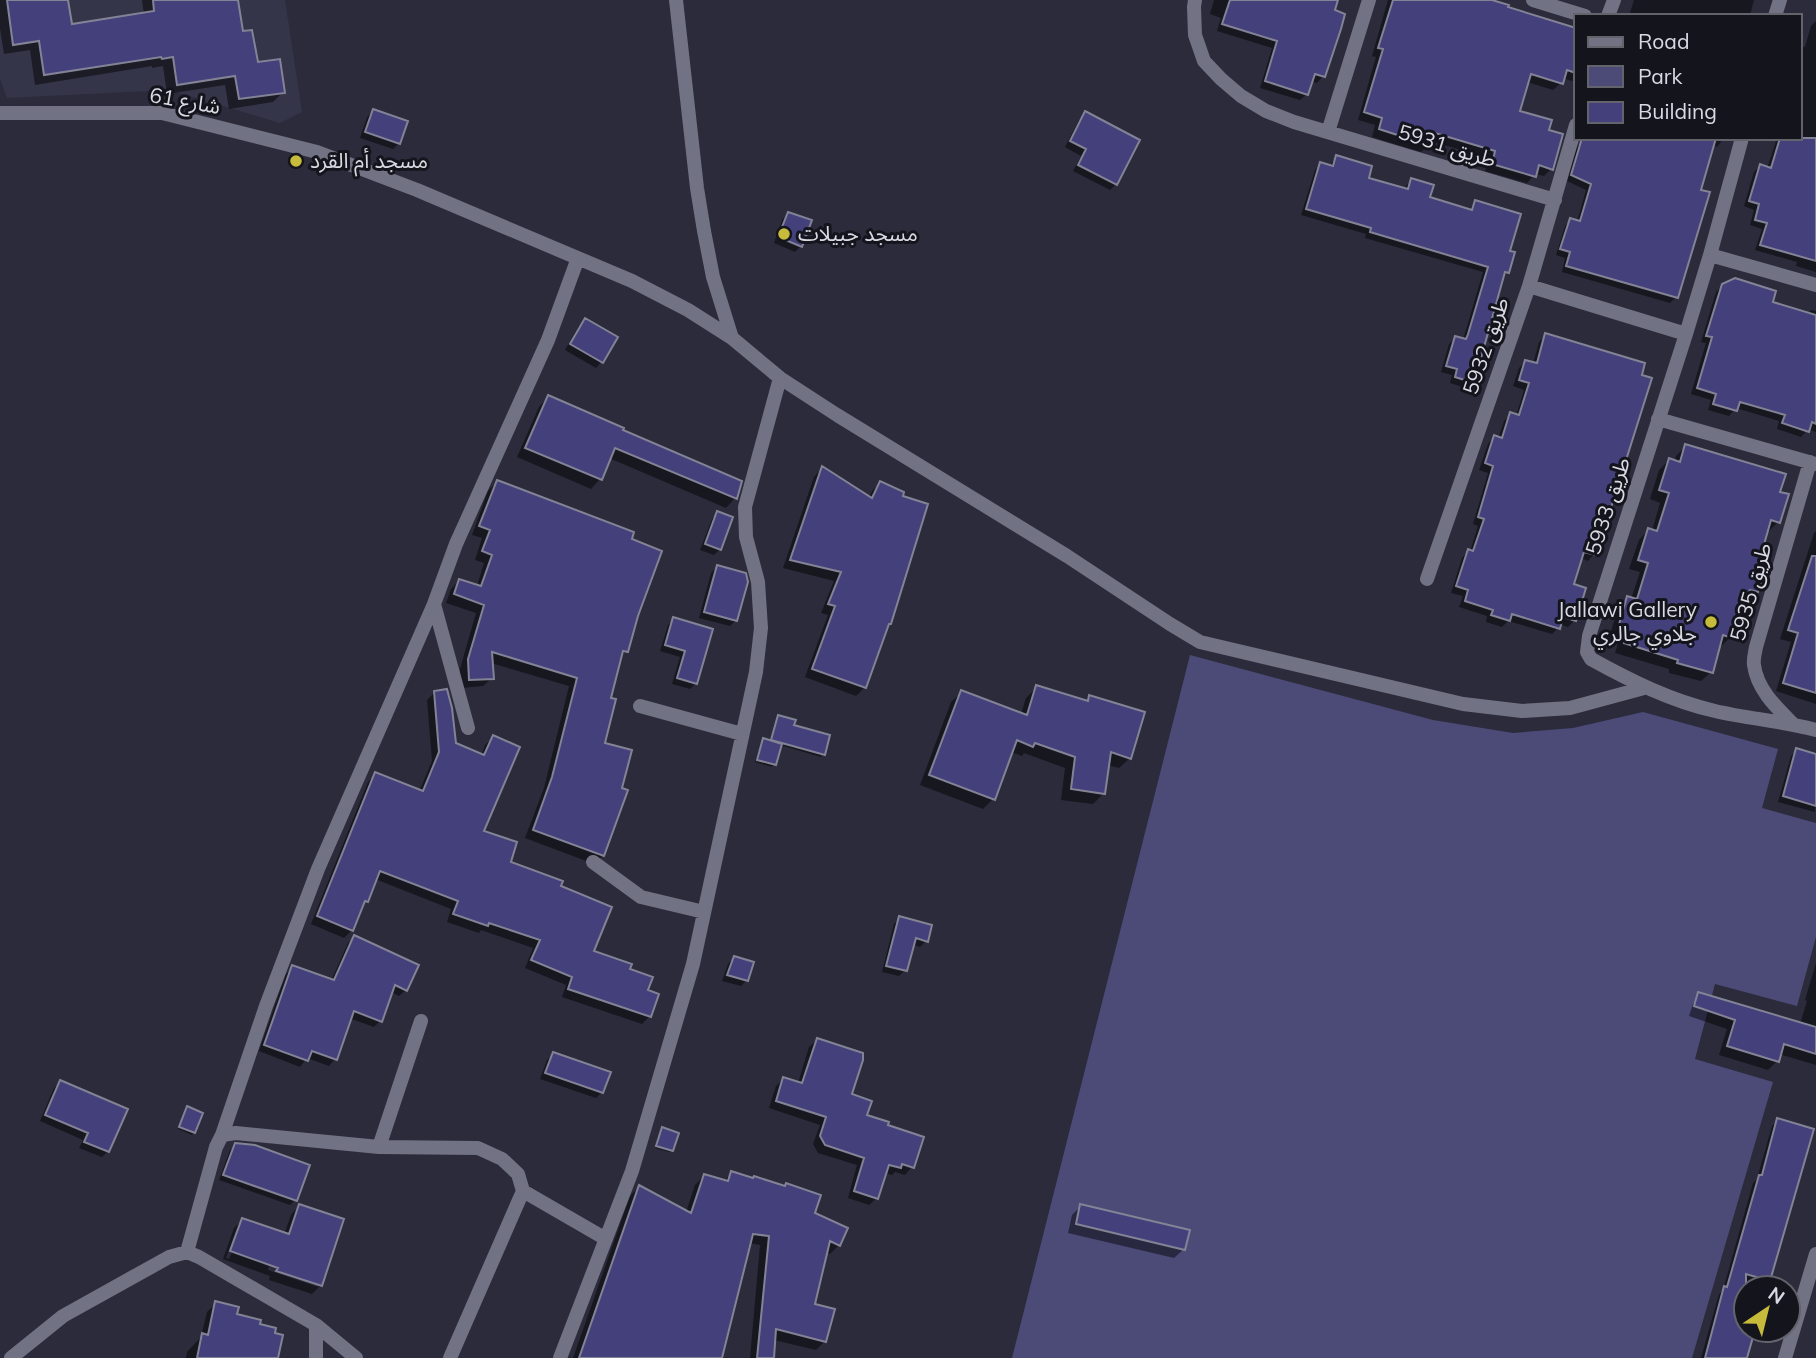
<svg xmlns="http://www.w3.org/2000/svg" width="1816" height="1358" font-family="Mulish,'Noto Sans Arabic',sans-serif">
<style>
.built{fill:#35354a}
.green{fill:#4c4b78}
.shadow{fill:#0007;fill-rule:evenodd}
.building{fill:#44407b;stroke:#838396;stroke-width:2}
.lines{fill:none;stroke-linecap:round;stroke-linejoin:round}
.minor{stroke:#727285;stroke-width:14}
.poi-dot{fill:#c7bb3c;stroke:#14151c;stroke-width:2.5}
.labels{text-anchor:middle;stroke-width:6;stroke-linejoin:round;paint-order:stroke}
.street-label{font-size:21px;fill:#d9d9e3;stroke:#14151c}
.poi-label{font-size:21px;fill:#d9d9e3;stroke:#14151c;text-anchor:start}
</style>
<rect width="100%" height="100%" fill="#2b2b3b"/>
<path class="built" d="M0 0H285L302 112 280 123 169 90 7 98 0 79Z"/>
<path class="green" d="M1190 655 1433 720 1513 733 1573 728 1643 712 1778 749 1762 808 1816 823V937L1797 1006 1715 984 1695 1059 1773 1082 1692 1358H1012Z"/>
<path class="shadow" d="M0 0H66L70 26 144 15 142 0H237L242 33 256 64 283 92 273 102 229 109 225 85 167 94 163 66 152 68V66L35 85 30 50 4 54 0 29Z
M1214 0H1336L1323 76 1317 83 1311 81 1307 94 1300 100 1260 88 1272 48 1217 31 1221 18 1210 14Z
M1388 0H1487L1576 43V78L1572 81 1562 78 1561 83 1553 90 1527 82 1518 112 1547 131 1551 169 1544 176 1535 174 1527 183 1485 171 1489 158 1430 141 1429 145 1421 152 1372 137 1375 125 1358 120 1376 57 1372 56Z
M1634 0H1754L1750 15 1752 16H1629Z
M1816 21V272L1796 266 1797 262 1755 250 1762 229 1750 225 1754 210 1744 206 1754 172 1760 166 1767 169 1776 141 1766 138H1800V46L1805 47 1811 26Z
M373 111 399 143 393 149 360 138 367 117Z
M1085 114 1116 184 1110 190 1073 171 1081 156 1065 147 1079 120Z
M1592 138H1724L1717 147 1712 145 1699 191 1676 297 1670 303 1562 272 1565 258 1556 255 1565 226 1570 220 1577 222 1586 190 1567 181 1576 148 1582 142Z
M1336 157 1367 179 1405 190 1406 186 1412 180 1428 199 1469 211 1475 202 1508 252 1507 272 1502 278 1472 382 1466 388 1450 383 1452 375 1441 372 1449 344 1455 338 1463 340 1483 272 1365 238 1366 234 1301 215 1315 170 1321 164 1329 167Z
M788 214 801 246 795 252 774 243 782 220Z
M1723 285 1771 303 1807 314 1811 310 1816 311V432L1808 429 1801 437 1777 429 1779 421 1736 408 1729 416 1708 410 1711 400 1691 394 1706 343 1701 342 1716 292Z
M585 321 601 362 596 368 565 350 579 326Z
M1546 335 1594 554 1588 561 1580 558 1572 585 1575 620 1568 627 1559 624 1558 628 1552 634 1508 621 1502 627 1486 622 1487 616 1459 607 1463 596 1451 593 1462 558 1468 551 1470 552 1478 526 1473 524 1488 473 1479 470 1488 444 1494 437 1498 439 1504 421 1511 414 1516 416 1524 390 1513 386 1519 368 1525 362 1533 364 1539 342Z
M548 397 620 431 740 482 735 498 726 508 609 458 600 479 591 489 517 457 539 407Z
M1686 446 1778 493V522L1769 531H1766L1757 563V592L1747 601 1745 600 1739 608 1731 637 1721 646 1718 645 1711 672 1701 681 1669 673V669L1615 653 1619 640 1609 638 1618 608 1628 598 1631 599 1640 572 1629 569 1639 540 1648 530 1652 531 1660 503 1650 499 1659 470 1669 460 1675 462 1676 456Z
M822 468 869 498 872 491 880 483 890 623 886 627 865 687 856 696 805 677 828 615 821 613 834 581 783 568 814 477Z
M497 482 629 540 636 615 626 651 620 657 609 699 603 744V855L594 864 525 838 544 788 569 686 491 663 492 678 483 686 461 688 460 669 476 613 446 603 451 589 459 581 477 586 484 563 475 560 482 538 472 535 488 491Z
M718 513 720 549 714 555 700 550 712 519Z
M1816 531V704L1776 691 1791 642 1780 639 1814 533Z
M717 567 736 620 730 626 699 618 711 573Z
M674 619 711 631 696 683 690 689 672 684 680 657 660 651 668 625Z
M1037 687 1085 702 1090 697 1130 758 1119 768 1107 765 1104 793 1093 804 1061 800 1065 768 1024 753 1022 756 1011 752 993 799 983 809 920 785 951 702 962 692 1021 714 1026 698Z
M435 692 454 744 481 756 485 745 493 738 482 832 508 863 559 887 592 952 628 970 646 991 650 1016 642 1024 562 997 566 985 525 968 533 948 481 930 479 933 447 922 451 909 375 879 366 901 361 907 352 930 344 938 311 924 368 782 376 774 419 792 432 761 427 700Z
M779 717 792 726 823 754 821 757 780 745 774 764 772 767 755 762 761 743 764 740 770 742 776 720Z
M1797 750 1816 756 1815 812 1778 802 1791 756Z
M900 918 926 941 920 947 912 944 905 970 899 976 882 972 894 924Z
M355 937 406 990 399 996 391 992 380 1021 374 1027 349 1018 335 1059 329 1066 307 1058 300 1067 259 1051 286 974 293 968 331 981 348 943Z
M734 958 747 980 741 986 722 981 728 964Z
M1816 963V1065L1779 1054 1777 1061 1768 1070 1719 1055 1727 1029 1689 1016 1693 1004 1702 995 1800 1024 1807 1001 1805 1000Z
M817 1040 850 1095 865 1116 912 1167 905 1175 895 1172 892 1175 885 1173 877 1198 869 1205 848 1198 857 1165 818 1153 813 1144 820 1125 769 1108 776 1086 784 1079 798 1083 809 1047Z
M553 1054 602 1092 596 1098 540 1079 547 1060Z
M60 1082 108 1151 102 1157 79 1148 83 1140 40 1121 54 1088Z
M185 1111 194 1132 192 1135 178 1129Z
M1778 1120 1812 1130 1766 1288H1746V1330H1754L1746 1358H1701L1719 1294 1723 1290 1753 1183 1757 1179 1772 1126Z
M663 1129 672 1150 669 1152 655 1148 660 1132Z
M236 1145 295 1200 290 1205 219 1180 230 1150Z
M732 1173 813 1214 839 1245 830 1254 825 1252 813 1305 825 1341 816 1350 774 1340 772 1358H750L760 1245 749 1243 721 1358H573L630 1196 639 1187 686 1212 695 1185 704 1176 723 1182Z
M299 1206 321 1285 312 1294 269 1280 270 1276 223 1259 234 1228 243 1220 284 1235 291 1215ZM237 1228H241L229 1259 226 1258ZM269 1266 318 1283V1287L268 1270Z
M1081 1206 1184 1249 1174 1258 1068 1233 1072 1215Z
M216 1303 235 1316 257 1326 276 1358H186L187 1352 201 1337 207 1312Z"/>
<path class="building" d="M7 0H68L72 24 154 11 153 0H238L243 31 252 30 258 62 280 59 285 93 239 99 235 76 177 85 173 57 162 59 161 57 44 75 39 41 13 45Z
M1230 0H1338L1335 10 1345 14 1341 29 1325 77 1315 74 1308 95 1265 81 1277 41 1222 24Z
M1393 0H1492L1509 5 1508 7 1576 28V73L1567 70 1563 84 1531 74 1520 111 1552 120 1549 130 1563 134 1553 170 1539 165 1536 177 1492 164 1495 151 1435 133 1431 146 1379 129 1382 118 1364 112 1383 49 1378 48Z
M373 109 408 121 400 144 365 132Z
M1085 111 1140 140 1117 185 1078 165 1086 149 1070 141Z
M1582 138H1716L1701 190 1710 192 1678 298 1566 266 1570 252 1560 249 1570 218 1580 221 1591 184 1571 175Z
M1780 138H1816V261L1760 245 1767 223 1755 220 1759 204 1749 201 1760 164 1771 168Z
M1336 155 1372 166 1369 178 1408 189 1411 178 1434 185 1430 197 1472 210 1475 200 1521 214 1510 251 1515 252 1509 273 1505 272 1474 383 1455 377 1457 369 1446 366 1455 336 1466 339 1468 334 1488 267 1370 232 1371 228 1306 209 1320 162 1333 166Z
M788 212 812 220 802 247 778 237Z
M1735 278 1776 291 1773 302 1816 315V424L1812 422 1809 432 1782 423 1785 415 1740 402 1737 411 1713 404 1716 394 1697 388 1712 337 1706 336 1722 284Z
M585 318 618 337 603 363 570 344Z
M1545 333 1645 363 1642 375 1652 378 1596 555 1584 552 1574 584 1586 588 1576 621 1563 617 1560 629 1512 614 1510 621 1491 615 1493 610 1465 601 1468 590 1456 586 1468 549 1473 551 1484 519 1478 517 1493 466 1485 463 1494 435 1502 438 1510 412 1519 415 1529 383 1519 380 1525 360 1537 363Z
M548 395 624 428 623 430 742 481 737 499 615 448 602 480 525 448Z
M1685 444 1786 474 1780 492 1789 494 1780 523 1771 520 1759 562 1767 564 1758 592 1750 590 1745 605 1742 604 1732 638 1723 635 1713 673 1677 663 1678 660 1624 643 1628 631 1618 628 1627 596 1637 599 1648 563 1638 560 1648 528 1657 531 1669 493 1659 490 1669 458 1680 462Z
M822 466 872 498 880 481 904 492 903 496 928 504 891 624H889L866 688 812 669 835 606 828 604 841 572 790 560Z
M497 480 634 532 632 539 662 551 638 616 628 652 623 651 611 698 616 699 605 743 632 750 622 788 628 790 604 856 533 830 552 777 577 678 492 652 494 679 469 680 468 659 484 605 454 594 459 579 481 586 492 555 482 551 490 530 479 526Z
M717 511 733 517 721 550 705 544Z
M1812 556H1816V693L1783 683 1798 633 1788 630Z
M717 565 746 573 748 582 737 621 704 612Z
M673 617 713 629 697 684 677 678 685 651 665 645Z
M1036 685 1088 701 1089 695 1145 712 1131 759 1111 752 1105 794 1071 789 1075 757 1035 743 1033 747 1017 740 995 800 929 775 961 690 1027 715Z
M447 689 452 708 456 743 484 755 493 735 520 747 484 831 517 842 511 862 563 881 561 886 612 907 594 951 632 964 630 969 653 977 648 990 659 994 651 1017 568 989 572 977 531 960 540 940 489 923 488 926 453 914 458 901 380 871 368 902 365 901 353 931 317 916 375 772 423 791 439 752 434 691Z
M778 715 796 720 794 725 830 735 825 755 771 740Z
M763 738 782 744 776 765 757 760Z
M1796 748 1816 754V806L1783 796Z
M899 916 932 925 928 942 916 938 907 971 886 966Z
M354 935 419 965 407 991 395 985 382 1022 354 1011 337 1060 312 1051 308 1061 264 1045 292 965 334 980Z
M734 956 754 962 748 981 727 975Z
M1698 992 1816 1027V1054L1784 1044 1779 1062 1727 1046 1735 1020 1694 1006Z
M817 1038 863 1053V1060L852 1094 872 1101 867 1115 889 1122 888 1125 924 1137 914 1168 902 1164 901 1168 889 1165 878 1199 854 1191 864 1158 825 1145 820 1136 826 1117 776 1101 783 1077 802 1083Z
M553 1052 611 1072 603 1093 545 1073Z
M60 1080 128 1109 109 1152 84 1142 88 1133 45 1115Z
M187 1106 203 1113 195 1133 179 1127Z
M1777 1118 1814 1129 1770 1281 1746 1274V1330H1755L1747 1358H1705L1724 1286 1727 1287 1759 1175H1762Z
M662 1127 679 1133 673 1151 656 1146Z
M235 1143 255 1145 310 1165 297 1201 223 1175Z
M731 1171 753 1178 754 1176 785 1186 786 1183 821 1195 815 1213 848 1228 840 1246 830 1241 815 1304 835 1309 826 1342 776 1329 774 1358H757L769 1236 753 1234 722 1358H579L639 1185 691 1213 704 1174 728 1181Z
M299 1204 344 1219 322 1286 276 1271 278 1268 230 1251 242 1218 289 1234Z
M1080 1204 1190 1230 1185 1250 1076 1224Z
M215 1301 239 1307 237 1314 261 1320 260 1324 276 1328 275 1333 283 1335 278 1358H197L202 1333 208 1335Z"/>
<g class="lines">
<path class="minor" d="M676 0 697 188 704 231 713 277 732 338
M1195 0 1194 7 1195 35 1204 61 1221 79 1241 96 1266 111 1294 122 1555 200
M1533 0 1585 16
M1608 16 1614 0
M1775 16 1780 0
M0 113H162L317 152 417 190 632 281 688 310 732 338 780 378 837 415 1067 556 1170 624 1200 642 1463 704 1522 711 1570 708 1644 688
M1328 132 1369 0
M1742 138 1710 255 1686 334 1589 636 1587 652 1591 659C1631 681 1671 701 1715 711 1749 719 1783 721 1816 730
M1710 255 1816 285
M1529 286 1686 334
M1658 419 1816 464
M1427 579 1529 286 1576 125
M640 706 742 734
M1792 723C1776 707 1757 689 1754 665 1753 660 1755 653 1756 647L1810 462
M468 728 434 604 456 544 548 340 578 258
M593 862 641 897 704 912
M222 1135 266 1006 318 869 434 604
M379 1147 421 1021
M187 1252 216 1147 222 1135 236 1133 379 1147 478 1148 502 1159 518 1174 523 1191 606 1239
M316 1325V1358
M11 1358 63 1316 169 1257 187 1252 199 1257 316 1325 356 1358
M450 1358 523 1191
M560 1358 632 1171 693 964 756 672 761 628 758 582 746 537 745 507 780 378
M1785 1358 1816 1254"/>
</g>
<g class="poi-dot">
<circle cx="296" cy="161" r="7"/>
<circle cx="784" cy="234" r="7"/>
<circle cx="1711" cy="622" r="7"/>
</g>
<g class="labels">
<g class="street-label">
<text transform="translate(185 101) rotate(10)" y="7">شارع 61</text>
<text transform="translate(1447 146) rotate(17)" y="7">طريق 5931</text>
<text transform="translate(1486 346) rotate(-71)" y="7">طريق 5932</text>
<text transform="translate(1608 506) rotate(-72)" y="7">طريق 5933</text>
<text transform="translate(1751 592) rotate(-74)" y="7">طريق 5935</text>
</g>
<g class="poi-label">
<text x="310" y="168">مسجد أم القرد</text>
<text x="798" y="241">مسجد جبيلات</text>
<text x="1697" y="617" text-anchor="end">Jallawi Gallery<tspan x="1697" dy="24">جلاوي جالري</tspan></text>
</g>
</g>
<rect x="1574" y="14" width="228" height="126" fill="#14151c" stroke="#63636c" stroke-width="2"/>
<rect x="1588" y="37" width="35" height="10" fill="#727285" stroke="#63636c" stroke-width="2"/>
<text x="1638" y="49" font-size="21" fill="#d9d9e3">Road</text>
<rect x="1588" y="66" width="35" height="21" fill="#4c4b78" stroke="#63636c" stroke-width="2"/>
<text x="1638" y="84" font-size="21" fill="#d9d9e3">Park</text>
<rect x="1588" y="102" width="35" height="21" fill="#44407b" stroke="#63636c" stroke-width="2"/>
<text x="1638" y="119" font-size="21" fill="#d9d9e3">Building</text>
<g transform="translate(1767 1309) rotate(35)"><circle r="33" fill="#14151c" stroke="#63636c" stroke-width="2"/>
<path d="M0-5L12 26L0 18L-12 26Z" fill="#c7bb3c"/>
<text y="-10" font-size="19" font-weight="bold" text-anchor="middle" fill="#d9d9e3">N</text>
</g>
</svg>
